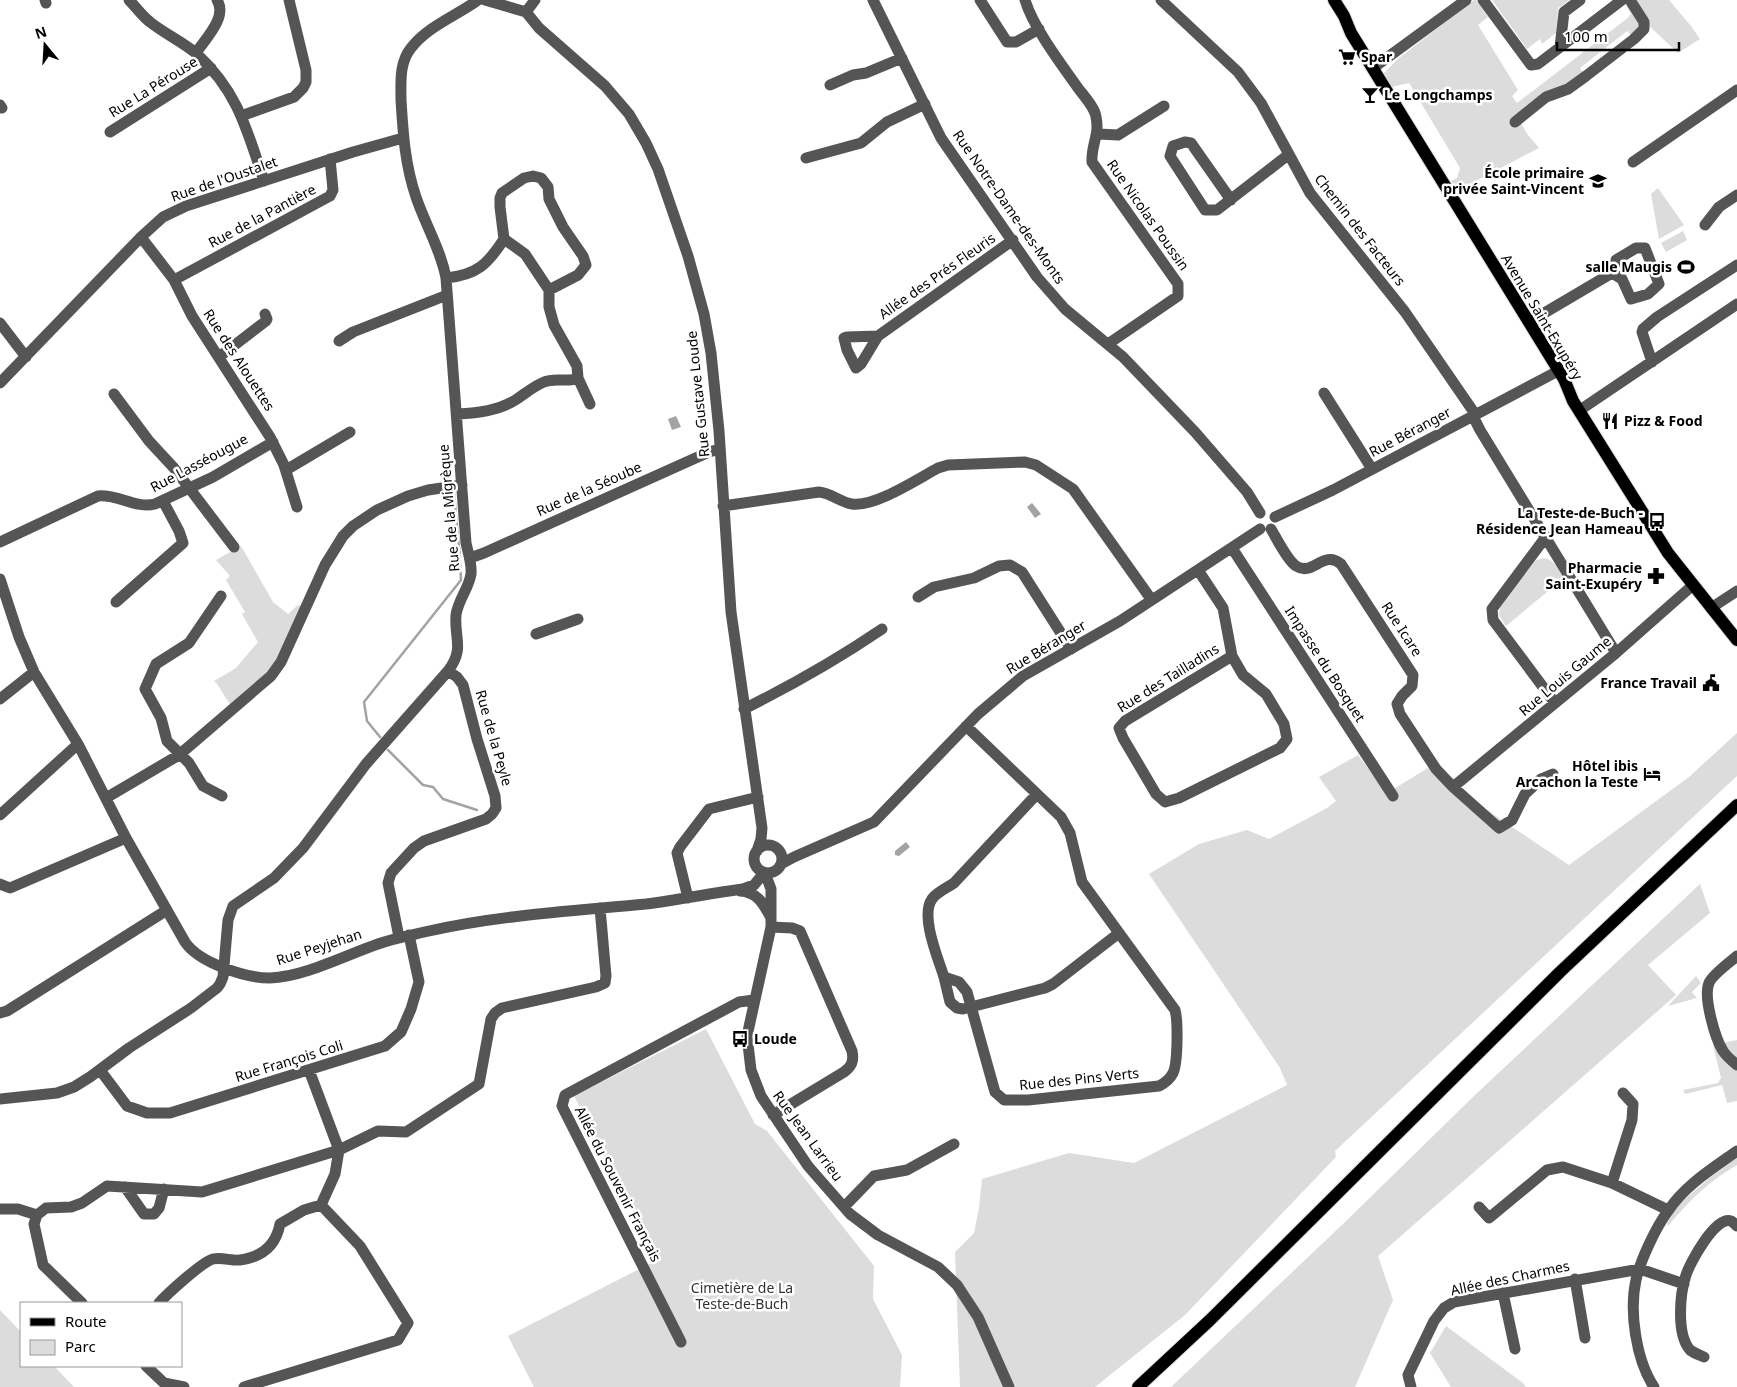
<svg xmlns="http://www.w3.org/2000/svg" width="1737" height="1387" font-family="'Noto Sans',sans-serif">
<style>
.green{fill:#dcdcdc}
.water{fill:#a3a3a3}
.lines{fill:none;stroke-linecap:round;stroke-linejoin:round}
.stream{stroke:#a3a3a3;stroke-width:2.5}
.major-casing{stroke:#dbdbdb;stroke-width:14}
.minor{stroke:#555;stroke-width:11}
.major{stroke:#000;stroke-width:12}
.labels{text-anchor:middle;stroke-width:5;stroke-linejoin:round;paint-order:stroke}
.poi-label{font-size:14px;font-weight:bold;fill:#000;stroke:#fff;text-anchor:end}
.street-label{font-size:14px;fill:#000;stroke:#fff}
.park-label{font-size:14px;fill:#333;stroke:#fff}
</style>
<rect width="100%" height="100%" fill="#fff"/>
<path class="green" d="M1474 0H1476L1488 17 1478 25 1518 90 1512 96 1517 103 1629 17V16L1631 14 1627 7V0H1669L1691 26 1700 39 1678 53 1646 23 1631 35 1627 31 1580 68 1584 74 1517 117 1528 135 1539 148 1457 191 1451 181 1457 178 1460 168 1409 83 1391 87 1382 75 1399 58Z
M1492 0H1570L1558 8 1556 33 1542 44 1540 39 1527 49Z
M1658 188 1684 225 1659 239 1651 194Z
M1683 231 1687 240 1666 252 1661 243Z
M241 546 273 602 288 614 298 605 301 606 278 658 267 673 231 706 217 684 214 681 236 668 258 642 242 614 245 612 226 580 230 576 216 560Z
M1543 558C1555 559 1558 569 1564 578L1506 626 1499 615 1500 608 1535 561Z
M1737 733V776L1335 1151 1336 1157 1185 1315 1095 1387H960L955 1252 974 1233 979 1208 982 1179 1069 1153 1134 1163 1287 1085 1280 1068 1149 874 1199 844 1247 830 1269 839 1327 808 1336 801 1319 777 1358 755 1387 793 1428 768 1442 780 1569 865 1689 777Z
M1700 884 1710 913 1648 965 1676 995 1378 1256 1393 1300 1355 1387H1171L1344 1223 1475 1095Z
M1696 976 1701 983 1692 992 1697 998 1668 1006Z
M706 1029 755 1124 767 1131 874 1266 873 1299 902 1355 900 1387H534L508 1336 657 1260 574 1096Z
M1737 1040V1101L1727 1103 1722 1085 1685 1094 1683 1090 1718 1083 1721 1078 1713 1045Z
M1737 1158V1165C1707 1183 1691 1199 1668 1226L1667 1223 1679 1204 1712 1176Z
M0 1310 21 1332V1366H54L74 1387H0Z
M1446 1326 1523 1383 1526 1387H1451L1430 1353Z"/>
<path class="water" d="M676 416 681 427 672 430 668 419Z
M1032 503 1041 514 1035 518 1027 507Z
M906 842 910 847 899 856 895 855V851Z"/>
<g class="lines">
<path class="stream" d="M454 493 460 558
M380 737 367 721 364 702 461 580 460 561
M388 750 423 785 433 787 443 799 477 810"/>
<g class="major-casing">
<path id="major" d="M1334 0 1344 16 1351 33 1564 379 1573 401 1668 553 1737 640
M1138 1387 1210 1320 1560 972 1737 805"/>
</g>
<path class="minor" d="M45 0 46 3
M129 0C136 7 142 16 150 22 165 34 183 42 197 54 238 92 247 130 264 181
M485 0 526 12
M873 0 941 138 1037 277 1065 309 1123 357 1195 432 1247 492 1260 513
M980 0 1007 42H1016L1039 29
M1025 0C1033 27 1061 64 1078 88 1084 96 1095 108 1096 117 1100 135 1091 144 1092 162L1178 284V296L1108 344
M1161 0 1238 72 1261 103 1310 193 1405 312 1473 411 1475 420 1480 430 1616 653
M1483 0 1531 65 1538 64 1622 0
M526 12 539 28 605 86 629 114 646 143 658 169 688 256 704 314 711 353 719 431 731 612 762 828 761 839 757 851
M526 12 535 0
M1560 47 1564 12 1580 0
M196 53C205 39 228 17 217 0
M1373 68 1466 0
M830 85 853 75 866 73 902 58
M0 105 2 108
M241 116 294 97 303 88 306 82V70L289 0
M1515 122 1546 97 1568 89 1586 76 1634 39 1644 29V22L1630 0
M110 132 211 68
M1098 134 1118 135 1164 106
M806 158 861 143 887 122 925 104
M1633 162 1737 90
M1231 200 1191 143 1185 142 1173 146 1170 156 1205 210H1217L1288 155
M1705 225 1719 207 1737 195
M141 237 174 280 192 316 270 437 284 465 297 507
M504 239 500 207V198L502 193 524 178 533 176 541 178 548 187 549 199 563 227 583 256 586 265 578 275 549 290
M446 278C477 275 488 264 504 239L525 254 549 290V307L554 325 577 366 578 378 590 404
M174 280 330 196 333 190 330 159
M1529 322 1612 273 1616 260 1636 248H1645L1659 284 1648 294 1631 299 1622 279 1612 273
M0 323 26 357
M878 336 861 364 856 368 847 350 844 338 847 337 878 336 1013 240
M339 341 353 332 447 295
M219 357 266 321 267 319 265 314
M1652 362 1642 332 1643 329 1657 317 1737 265
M0 383 141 237 163 217 186 206 353 152 403 138
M1324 393 1372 469
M114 394 149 441 174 468 234 547
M1580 410 1737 304
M457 414C477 413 499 411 517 399 526 393 534 386 544 382 555 377 568 383 578 378
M286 470 350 432
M723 506 819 492C831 493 840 502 852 504 875 507 916 480 938 468L948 465 1025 462 1036 465 1073 489 1151 599
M1275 517 1333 490 1558 371
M1271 529C1277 539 1287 560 1296 566 1313 577 1323 549 1341 564L1413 675 1412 686 1402 696 1397 704 1400 714 1436 769 1453 787 1499 828 1512 820 1525 794 1541 779 1553 774
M1545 538 1492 609 1493 620 1555 703
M0 542 98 496C118 494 136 509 155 504L213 477 273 442
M1232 548 1393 796
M470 558 484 553 709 452 720 449
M1198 570 1223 608 1232 656 1243 675 1266 694 1284 724 1287 739 1280 748 1179 798 1165 802 1156 794 1123 738 1119 728 1125 721 1232 656
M0 579 19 637 34 672 78 744 126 838 185 942C199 963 246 978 270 978 304 977 346 955 378 944 394 938 412 935 429 931 500 915 574 911 646 904 679 900 711 893 743 889L754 885 764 873
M221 596 189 643 156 664 145 689 161 718 167 741 189 763 203 786 222 796
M918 597 934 587 974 578 999 566 1010 565 1022 572 1071 649
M116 602 183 543 179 531 163 501
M1711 608 1737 591
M536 634 578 619
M0 699 34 672
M744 709C792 685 838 659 882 629
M966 726 1061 817 1070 833 1082 882 1175 1010C1178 1020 1178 1063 1173 1073 1170 1079 1165 1083 1159 1086L1028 1100H1004L995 1092 993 1085 967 992 959 982 944 977C938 958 920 916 932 899 937 892 947 888 954 883L1037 794
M1453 787 1616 653 1693 585
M106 798 179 755 271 676 281 662 325 565 343 536 353 526 377 510 408 496 428 490 462 485
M0 815 78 744
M754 859a14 14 0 1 1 28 0a14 14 0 1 1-28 0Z
M781 864 794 857 874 822 978 714 1023 676 1120 621 1260 529
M765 873 771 889V927L747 1036 751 1070 761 1096 808 1166 850 1214 878 1235 938 1267 957 1285 978 1317 1009 1387
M0 884 10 888 126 838
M740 891C757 892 763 903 770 916
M688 898 677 853 680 847 709 809 758 797
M771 927 792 928 800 931 852 1051C854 1061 852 1066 844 1072L773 1115
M399 937 388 883 391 873 414 848 424 841 486 819 492 814 496 808 495 796 477 739 463 685 457 677 448 671
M1737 956C1730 962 1712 975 1709 983 1703 997 1715 1038 1723 1051 1727 1057 1732 1061 1737 1065
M944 977 950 1002 957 1008 963 1009 1045 988 1053 984 1119 933
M0 1013 7 1011 167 910
M100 1070 127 1106 147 1113H170L385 1046 401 1032 411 1009 419 982 409 935
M309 1070 339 1150 378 1131 406 1132 479 1084 491 1019 495 1013 502 1008 596 987 605 983 606 976 600 908
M0 1099 57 1093 74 1087 90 1077 129 1048 191 1008 217 988 220 984 223 977 228 920 233 906 274 878 303 848 366 764 448 671C465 648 454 639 456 615 458 600 469 588 471 574 472 563 468 553 466 543L446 278C441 250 425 224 416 197 405 165 403 133 401 100 401 82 399 63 411 48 428 26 456 16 478 0
M1612 1183 1632 1120 1633 1104 1623 1093
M125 1187 144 1214H154L159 1208 164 1189
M844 1207 874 1176 907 1170 954 1144
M1479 1207 1489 1218 1547 1170 1563 1167 1612 1183 1668 1210
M0 1209H18L37 1215
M37 1215 46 1208 71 1207 82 1203 107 1186 202 1192 339 1150 335 1174 321 1205 304 1210 280 1224C276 1245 262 1257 240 1260 232 1261 222 1257 213 1259 202 1262 167 1294 159 1303
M37 1215 34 1224 43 1265 82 1303
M1575 1279 1585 1338
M1503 1293 1515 1349
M681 1342 562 1106 565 1095 739 1002 754 1000
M1704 1357C1699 1355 1694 1353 1690 1350 1676 1334 1680 1293 1686 1275 1690 1263 1715 1216 1731 1221 1733 1222 1736 1225 1737 1226
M146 1366 164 1383 184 1387
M244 1387 398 1340 408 1323 360 1246 321 1205
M1411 1387 1408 1375 1434 1321 1444 1308 1454 1302 1640 1269 1684 1284
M1654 1387C1636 1360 1629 1311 1636 1280 1640 1261 1656 1227 1668 1211 1684 1186 1713 1168 1737 1151"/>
<use href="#major" class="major"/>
</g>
<defs>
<g id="supermarket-bare" transform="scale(1.35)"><path d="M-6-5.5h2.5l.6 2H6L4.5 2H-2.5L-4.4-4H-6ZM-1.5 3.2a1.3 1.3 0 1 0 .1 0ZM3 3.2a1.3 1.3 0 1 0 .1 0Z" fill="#000" stroke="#fff" stroke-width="2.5" paint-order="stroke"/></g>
<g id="bar-bare" transform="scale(1.35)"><path d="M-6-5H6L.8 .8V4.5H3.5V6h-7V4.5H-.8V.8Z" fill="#000" stroke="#fff" stroke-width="2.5" paint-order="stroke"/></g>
<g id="school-bare" transform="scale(1.35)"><path d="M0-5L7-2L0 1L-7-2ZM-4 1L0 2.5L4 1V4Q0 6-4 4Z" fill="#000" stroke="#fff" stroke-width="2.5" paint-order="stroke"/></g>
<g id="stadium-bare" transform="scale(1.35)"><path d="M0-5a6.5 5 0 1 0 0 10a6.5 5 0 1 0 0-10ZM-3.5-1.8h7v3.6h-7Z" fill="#000" stroke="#fff" stroke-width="2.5" paint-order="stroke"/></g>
<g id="restaurant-bare" transform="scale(1.35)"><path d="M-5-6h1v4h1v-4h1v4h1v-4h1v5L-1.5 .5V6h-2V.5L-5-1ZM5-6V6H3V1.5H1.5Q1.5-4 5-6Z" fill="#000" stroke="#fff" stroke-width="2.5" paint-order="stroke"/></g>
<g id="bus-bare" transform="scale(1.35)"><path d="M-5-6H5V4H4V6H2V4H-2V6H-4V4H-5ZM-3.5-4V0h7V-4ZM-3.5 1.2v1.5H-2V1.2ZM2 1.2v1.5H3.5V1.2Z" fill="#000" stroke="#fff" stroke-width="2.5" paint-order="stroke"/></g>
<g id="pharmacy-bare" transform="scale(1.35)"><path d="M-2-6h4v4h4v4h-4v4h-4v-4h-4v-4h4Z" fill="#000" stroke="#fff" stroke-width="2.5" paint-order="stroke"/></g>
<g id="civic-bare" transform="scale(1.35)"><path d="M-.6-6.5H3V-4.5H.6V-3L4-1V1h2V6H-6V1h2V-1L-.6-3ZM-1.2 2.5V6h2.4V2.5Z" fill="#000" stroke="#fff" stroke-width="2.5" paint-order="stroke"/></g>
<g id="hotel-bare" transform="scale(1.35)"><path d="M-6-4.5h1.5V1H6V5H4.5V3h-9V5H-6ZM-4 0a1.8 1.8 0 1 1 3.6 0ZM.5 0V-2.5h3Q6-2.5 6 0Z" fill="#000" stroke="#fff" stroke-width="2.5" paint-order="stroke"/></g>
</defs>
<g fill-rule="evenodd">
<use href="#supermarket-bare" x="1347" y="57"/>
<use href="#bar-bare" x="1370" y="95"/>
<use href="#school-bare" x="1598" y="181"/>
<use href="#stadium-bare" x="1686" y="267"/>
<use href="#restaurant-bare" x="1610" y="421"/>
<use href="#bus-bare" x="1657" y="521"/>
<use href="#pharmacy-bare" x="1656" y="576"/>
<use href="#civic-bare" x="1711" y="683"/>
<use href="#hotel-bare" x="1652" y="774"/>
<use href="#bus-bare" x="740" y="1039"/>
</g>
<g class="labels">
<g class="poi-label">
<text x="1361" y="62" text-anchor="start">Spar</text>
<text x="1384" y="100" text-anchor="start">Le Longchamps</text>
<text x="1584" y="178">École primaire<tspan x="1584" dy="16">privée Saint-Vincent</tspan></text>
<text x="1672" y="272">salle Maugis</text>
<text x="1624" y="426" text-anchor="start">Pizz &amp; Food</text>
<text x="1643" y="518">La Teste-de-Buch -<tspan x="1643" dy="16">Résidence Jean Hameau</tspan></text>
<text x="1642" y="573">Pharmacie<tspan x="1642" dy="16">Saint-Exupéry</tspan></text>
<text x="1697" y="688">France Travail</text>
<text x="1638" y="771">Hôtel ibis<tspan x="1638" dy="16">Arcachon la Teste</tspan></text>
<text x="754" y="1044" text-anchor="start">Loude</text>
</g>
<g class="street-label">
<text transform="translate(153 87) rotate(-32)" y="5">Rue La Pérouse</text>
<text transform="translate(224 179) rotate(-19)" y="5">Rue de l'Oustalet</text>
<text transform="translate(1009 207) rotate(55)" y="5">Rue Notre-Dame-des-Monts</text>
<text transform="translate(1148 215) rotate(55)" y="5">Rue Nicolas Poussin</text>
<text transform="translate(262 216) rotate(-28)" y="5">Rue de la Pantière</text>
<text transform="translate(1360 230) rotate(52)" y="5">Chemin des Facteurs</text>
<text transform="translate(937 276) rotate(-35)" y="5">Allée des Prés Fleuris</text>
<text transform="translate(1542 317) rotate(59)" y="5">Avenue Saint-Exupéry</text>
<text transform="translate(239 360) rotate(57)" y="5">Rue des Alouettes</text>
<text transform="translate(698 394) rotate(-96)" y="5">Rue Gustave Loude</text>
<text transform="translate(1410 432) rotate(-28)" y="5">Rue Béranger</text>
<text transform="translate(199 463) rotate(-28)" y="5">Rue Lasséougue</text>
<text transform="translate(589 489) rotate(-24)" y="5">Rue de la Séoube</text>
<text transform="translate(449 508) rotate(-95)" y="5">Rue de la Migrèque</text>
<text transform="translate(1402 629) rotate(57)" y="5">Rue Icare</text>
<text transform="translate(1046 647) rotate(-31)" y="5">Rue Béranger</text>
<text transform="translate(1325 664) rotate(57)" y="5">Impasse du Bosquet</text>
<text transform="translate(1565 676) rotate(-40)" y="5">Rue Louis Gaume</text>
<text transform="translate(1168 678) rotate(-32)" y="5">Rue des Tailladins</text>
<text transform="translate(494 738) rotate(74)" y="5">Rue de la Peyle</text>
<text transform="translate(319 947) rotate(-18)" y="5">Rue Peyjehan</text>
<text transform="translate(289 1061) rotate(-17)" y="5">Rue François Coli</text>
<text transform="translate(1079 1079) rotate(-6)" y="5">Rue des Pins Verts</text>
<text transform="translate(808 1136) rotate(54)" y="5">Rue Jean Larrieu</text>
<text transform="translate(618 1184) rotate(63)" y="5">Allée du Souvenir Français</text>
<text transform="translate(1510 1278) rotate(-12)" y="5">Allée des Charmes</text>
</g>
<g class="park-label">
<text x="742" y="1293">Cimetière de La<tspan x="742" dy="16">Teste-de-Buch</tspan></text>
</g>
</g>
<rect x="20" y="1302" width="162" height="65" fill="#ffffff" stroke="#999999"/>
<rect x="30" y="1318" width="25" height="8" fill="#000000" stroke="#999999"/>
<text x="65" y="1327" font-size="15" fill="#000000">Route</text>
<rect x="30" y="1340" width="25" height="15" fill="#dcdcdc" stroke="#999999"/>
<text x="65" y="1352" font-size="15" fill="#000000">Parc</text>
<g transform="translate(45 45) rotate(342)" stroke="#ffffff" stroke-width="4" paint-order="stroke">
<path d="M0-4L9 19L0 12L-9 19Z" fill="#000000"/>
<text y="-8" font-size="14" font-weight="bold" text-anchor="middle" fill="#000000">N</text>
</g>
<path d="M1557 42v8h122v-8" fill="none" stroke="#000000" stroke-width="2.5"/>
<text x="1564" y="42" font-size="15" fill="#000000" stroke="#ffffff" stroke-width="4" paint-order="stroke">100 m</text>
</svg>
